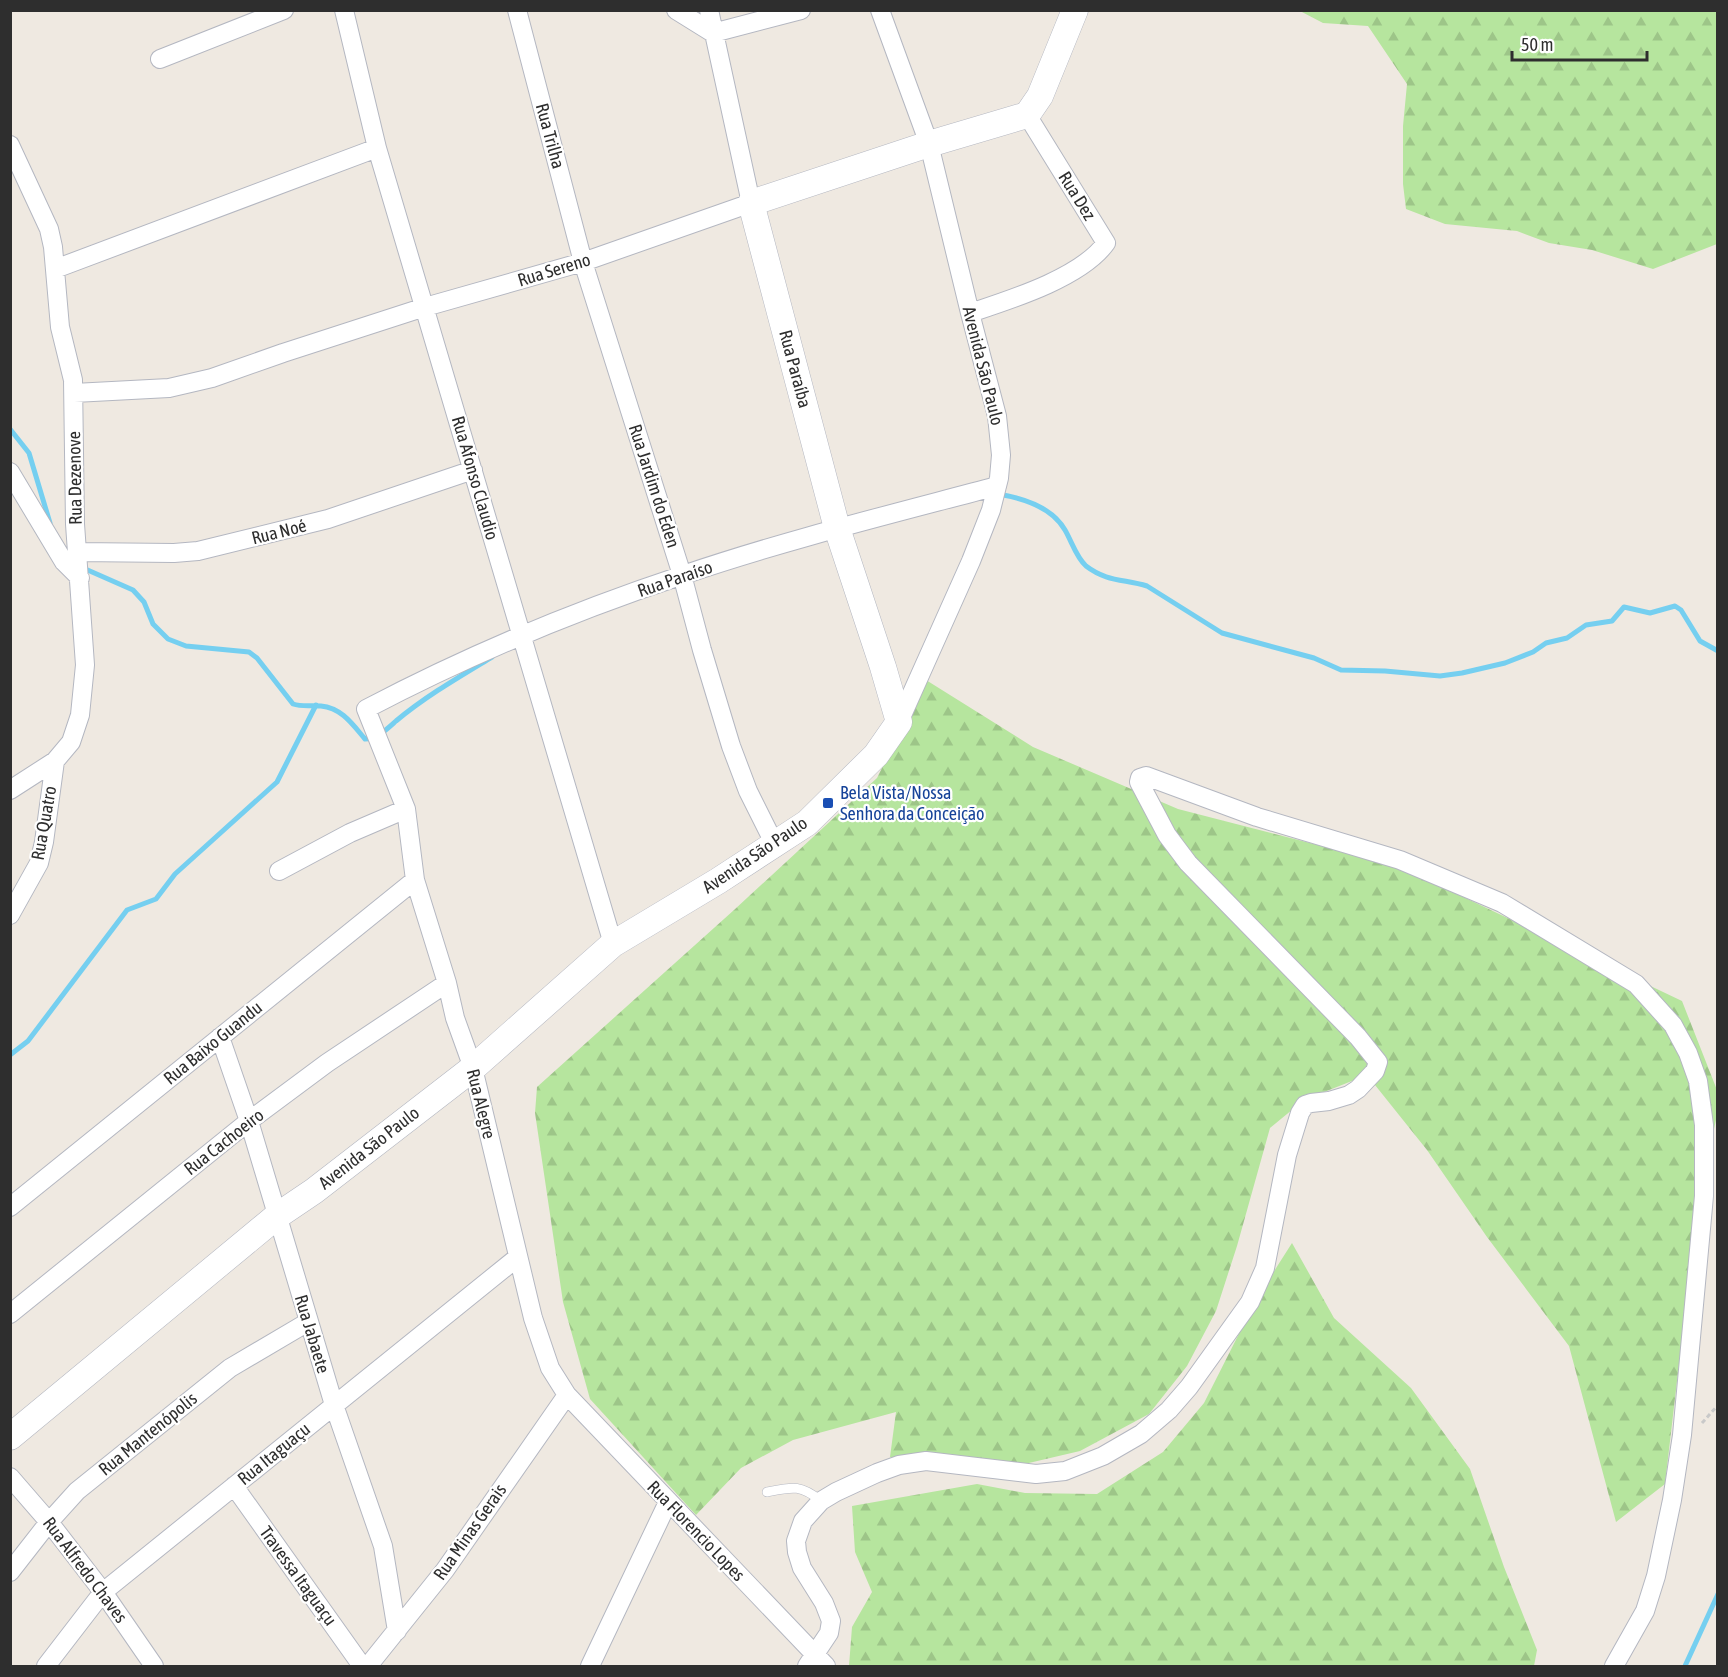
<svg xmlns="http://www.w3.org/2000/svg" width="1728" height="1677" font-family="'Asap Condensed',sans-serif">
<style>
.forest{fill:url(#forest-firs)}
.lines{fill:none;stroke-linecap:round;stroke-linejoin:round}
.stream{stroke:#75cff0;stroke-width:5}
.lane-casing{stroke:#b4b7c1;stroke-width:10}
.street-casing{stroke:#b4b7c1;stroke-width:20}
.secondary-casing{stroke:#b4b7c1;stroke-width:27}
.path{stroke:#c9c9c9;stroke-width:3;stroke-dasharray:4.5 3;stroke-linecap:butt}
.lane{stroke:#fff;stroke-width:9}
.street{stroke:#fff;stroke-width:18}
.secondary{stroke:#fff;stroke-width:26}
.transit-dot{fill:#1a4fb4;stroke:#fff;stroke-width:2}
.labels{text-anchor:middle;stroke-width:4.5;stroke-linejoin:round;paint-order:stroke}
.street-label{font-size:18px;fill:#2e2e2e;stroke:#fff}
.transit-label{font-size:18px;fill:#164399;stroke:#fff;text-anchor:start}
</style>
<defs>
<pattern id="forest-firs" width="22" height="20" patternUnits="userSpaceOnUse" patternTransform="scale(1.5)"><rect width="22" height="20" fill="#b6e59e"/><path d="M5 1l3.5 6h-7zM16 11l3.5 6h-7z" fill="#9dc588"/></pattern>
</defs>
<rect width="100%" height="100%" fill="#efe9e1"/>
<path class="forest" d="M1300 11H1717V244L1653 269 1592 250 1549 243 1517 231 1445 224 1406 209 1403 184V126L1407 84 1368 26 1323 23Z
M926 680 1033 747 1178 809 1396 865 1682 1001 1717 1090 1718 1111 1698 1201 1665 1484 1616 1522 1569 1346 1487 1237 1427 1150 1367 1075 1304 1100 1270 1128 1237 1246 1216 1311 1187 1366 1149 1414 1080 1451 1008 1468 954 1470 890 1457 896 1412 793 1440 741 1468 696 1515 590 1399 563 1302 535 1113 537 1087 734 910 877 778Z
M1292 1243 1334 1318 1411 1388 1470 1469 1504 1567 1537 1650 1534 1666H849L852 1627 872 1592 855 1552 852 1506 977 1484 1025 1493 1097 1494 1163 1452 1204 1403 1257 1298Z"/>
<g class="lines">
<path class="stream" d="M10 429 29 453 50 523
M998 494C1022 498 1052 507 1065 530 1072 542 1076 557 1086 566 1107 582 1124 579 1147 586L1222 633 1314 658 1341 670 1385 671 1440 676 1462 673 1505 663 1533 652 1546 643 1567 638 1586 625 1612 621 1624 607 1650 613 1675 606 1681 610 1700 641 1718 651
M83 568 133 590 144 602 153 624 168 639 186 646 249 652 257 658 293 704C302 707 311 705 321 706 342 708 353 725 365 739 377 739 387 729 396 721 426 696 459 677 492 657
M10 1055 28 1041 127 910 156 899 175 874 277 782 316 705
M1685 1666 1718 1594"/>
<g class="lane-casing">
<path id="lane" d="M767 1492C792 1487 800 1484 821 1501"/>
</g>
<g class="street-casing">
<path id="street" d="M344 10 377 148 613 944
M517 10 583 262 682 575 702 650 731 746 748 791 775 845
M676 10 713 33 801 10
M880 10 929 144 970 313 997 416 1001 455 999 478 991 510 971 561 899 722
M160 59 284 10
M10 145 49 229 53 247 60 327 73 380 75 524 85 665 80 715 71 742 55 761 10 790
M55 269 377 148
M970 313C1009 300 1081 278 1106 243L1027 115
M74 393 169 388 212 378 283 353 425 307 583 262 751 203 709 10
M10 472 64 562 80 578
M77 552 174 553 198 551 328 519 473 470
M279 871 350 833 406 809
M10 915 39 863 44 842 55 761
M220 1037 249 1121 334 1405 383 1546 397 1631
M10 1207 415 880
M10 1314 249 1121 327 1063 447 983
M10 1477 49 1522 103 1592 154 1666
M234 1486 362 1666
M10 1572 49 1522 77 1491 230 1368 308 1322
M46 1666 103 1592 518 1257
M368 1666 445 1570 567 1395
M590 1666 668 1502
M807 1666 829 1633 831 1621 824 1603 802 1568 797 1552 796 1541 803 1521 821 1501 836 1492 877 1473 899 1465 926 1461 1036 1474 1065 1471 1103 1456 1141 1434 1169 1410 1189 1387 1250 1302 1265 1268 1287 1155 1300 1113 1305 1105 1311 1103 1329 1101 1349 1095 1358 1089 1375 1071 1378 1062 1358 1037 1188 863 1167 835 1139 782 1140 778 1146 776 1257 817 1400 860 1502 903 1636 984 1673 1025 1688 1053 1698 1081 1704 1125V1196L1682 1435 1672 1500 1656 1576 1645 1611 1614 1666
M826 1666 567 1395 550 1368 533 1318 473 1068 455 1018 447 983 415 880 406 809 366 709C467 656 574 611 683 575 786 540 892 514 997 486"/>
</g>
<g class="secondary-casing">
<path id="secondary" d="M10 1437 277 1216 314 1191 473 1068 613 944 718 881 807 823 876 755 899 722 883 667 837 528 751 203 929 144 1027 115 1040 96 1075 10"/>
</g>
<path class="path" d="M1702 1423 1718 1405"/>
<use href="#lane" class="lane"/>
<use href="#street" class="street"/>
<use href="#secondary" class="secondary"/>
</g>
<rect class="transit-dot" x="822" y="797" width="12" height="12" rx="3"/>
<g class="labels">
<g class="street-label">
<text transform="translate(550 136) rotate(75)" y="6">Rua Trilha</text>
<text transform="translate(1077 196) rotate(58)" y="6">Rua Dez</text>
<text transform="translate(554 270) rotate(-17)" y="6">Rua Sereno</text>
<text transform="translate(983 366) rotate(76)" y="6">Avenida São Paulo</text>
<text transform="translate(795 369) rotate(75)" y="6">Rua Paraíba</text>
<text transform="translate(75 478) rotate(-91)" y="6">Rua Dezenove</text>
<text transform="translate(475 478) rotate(74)" y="6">Rua Afonso Claudio</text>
<text transform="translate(654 486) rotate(72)" y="6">Rua Jardim do Eden</text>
<text transform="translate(279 532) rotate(-14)" y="6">Rua Noé</text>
<text transform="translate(675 579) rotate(-19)" y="6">Rua Paraíso</text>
<text transform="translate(44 823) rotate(-80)" y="6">Rua Quatro</text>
<text transform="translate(755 855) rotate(-34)" y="6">Avenida São Paulo</text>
<text transform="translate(213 1043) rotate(-39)" y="6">Rua Baixo Guandu</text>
<text transform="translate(481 1104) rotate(76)" y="6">Rua Alegre</text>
<text transform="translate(224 1142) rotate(-38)" y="6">Rua Cachoeiro</text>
<text transform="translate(369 1148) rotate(-38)" y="6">Avenida São Paulo</text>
<text transform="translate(312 1334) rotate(73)" y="6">Rua Jabaete</text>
<text transform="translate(148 1434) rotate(-39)" y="6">Rua Mantenópolis</text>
<text transform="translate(274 1454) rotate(-39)" y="6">Rua Itaguaçu</text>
<text transform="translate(696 1531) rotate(46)" y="6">Rua Florencio Lopes</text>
<text transform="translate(470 1532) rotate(-55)" y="6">Rua Minas Gerais</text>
<text transform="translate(85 1570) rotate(53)" y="6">Rua Alfredo Chaves</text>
<text transform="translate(298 1576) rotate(54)" y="6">Travessa Itaguaçu</text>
</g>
<g class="transit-label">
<text x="840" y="799">Bela Vista/Nossa<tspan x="840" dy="21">Senhora da Conceição</tspan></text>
</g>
</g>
<rect width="1728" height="1677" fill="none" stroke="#2e2e2e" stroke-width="24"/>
<path d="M1512 51v9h135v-9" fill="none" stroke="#2e2e2e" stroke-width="3"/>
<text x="1521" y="51" font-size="18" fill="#2e2e2e" stroke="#ffffff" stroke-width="4.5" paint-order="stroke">50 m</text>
</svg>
